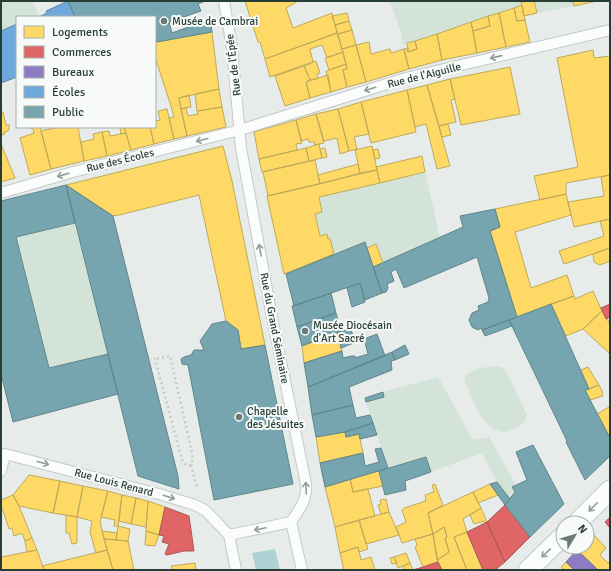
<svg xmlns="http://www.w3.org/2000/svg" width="611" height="571" font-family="Signika,sans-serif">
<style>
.green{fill:#d3e3d7}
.water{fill:#aed2d5}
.homes{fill:#ffd966;stroke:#beaa58}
.shops{fill:#e06666;stroke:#a85a58}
.offices{fill:#8e7cc3;stroke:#6f6999}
.schools{fill:#6fa8dc;stroke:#5988aa}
.public{fill:#76a5af;stroke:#5e868b}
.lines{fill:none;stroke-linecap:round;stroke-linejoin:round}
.service-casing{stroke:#c4c9c7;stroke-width:12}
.minor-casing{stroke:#c4c9c7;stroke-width:21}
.path{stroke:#c3cbc7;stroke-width:2.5;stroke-dasharray:2 3;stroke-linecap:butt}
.service{stroke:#fbfcfc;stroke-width:10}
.minor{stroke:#fbfcfc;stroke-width:19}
.oneway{stroke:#919d99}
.poi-dot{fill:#6a7b75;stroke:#f7faf8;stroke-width:1.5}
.labels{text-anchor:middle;stroke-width:4;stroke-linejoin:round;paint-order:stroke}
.poi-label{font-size:11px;fill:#273e36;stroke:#f7faf8;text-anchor:start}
.street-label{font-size:11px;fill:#273e36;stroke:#f7faf8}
</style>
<rect width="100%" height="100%" fill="#e7ecea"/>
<path class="green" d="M1 1H32L40 17H17V24L1 31Z
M390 1H523L521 2 522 5 403 45 401 33Z
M534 1H573L574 6 537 13Z
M425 172 440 237 383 263 376 244 367 248 365 242 334 254 330 239H328L327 234 320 236 315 214 322 211 319 197Z
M75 223 108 354 49 368 16 237Z
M492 366 501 367 507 372 527 415 526 420C521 424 516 429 510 431 485 439 470 395 464 378 472 369 481 368 492 366Z
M438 377 473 440 489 437 516 485 512 487 515 492 510 499 497 482 482 453 431 472 426 457 388 468 366 402 384 397 383 392Z"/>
<path class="water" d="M275 549 280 570H256L252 553Z"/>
<path class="homes" d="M245 1H298L286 8 293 28 332 13 337 33 265 59 260 42H258Z
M534 1 537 13 524 16 521 2Z
M573 1H597L574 6Z
M522 5 525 20 517 21 514 8Z
M514 8 517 21 525 20 530 42 506 47 499 13Z
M347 13 349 21 335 25 332 16Z
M499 13 506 47 477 53 473 31 490 26 488 16Z
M488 16 490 26 473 31 471 22Z
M349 21 352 30 338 34 335 25Z
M471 22 477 53 442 60 437 34Z
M352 30 356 45 342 49 338 34Z
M212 32 219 89 179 98 187 136 174 139 169 118 174 117 171 106 155 57V42Z
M337 33 343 52 327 58 322 45 310 49 313 62 270 77 265 59Z
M437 34 442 60 409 69 404 49 408 48V52L417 49 415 41Z
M415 41 417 49 408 52 407 43Z
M369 42 371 54 390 49 391 53 404 49 409 69 366 82 356 45Z
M356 45 366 82 347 87 343 70 347 69 342 49Z
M593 50 594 58 610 56V175L566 183V194L540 200 534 176 578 167 557 58Z
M343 52 346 64 329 70 325 58Z
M316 61 320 73 317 74 318 78 310 80 304 66Z
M346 64 347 69 343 70 347 87 331 92 326 71Z
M304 66 310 80 306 82 310 98 285 106 275 76Z
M510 67 520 114 461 125 450 79Z
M328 75 331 92 310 98 306 82Z
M450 79 455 99 451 100 456 122 439 126 427 85Z
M427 85 450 166 437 169 426 124 415 127 407 90Z
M219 89 222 107 197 111 195 94Z
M407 90 416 132 371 143 361 102Z
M189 95 191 107 181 109 179 98Z
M361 102 369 134 354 137 357 149 349 151 338 109Z
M222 107 226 127 187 136 181 109 186 108 188 116 198 114 197 111Z
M167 109 174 139 154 144 150 127H155V121L160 120 158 111Z
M338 109 349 151 340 154 337 138 324 141 316 114Z
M1 112H3L6 125H9V129L8 131 4 132 5 134 1 135Z
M316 114 324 143 315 145 314 142H309L308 139 301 141 296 120Z
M296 120 302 143 296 144 297 150 259 159 254 132Z
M448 124 451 135 442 137 439 126Z
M29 127H40L51 169 30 175 20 138 34 133 33 129Z
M59 127H78L84 161 51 169 41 131Z
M124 127 126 133 121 134 120 128Z
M124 127H150L154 144 131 150Z
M109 131 110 136 126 133 131 150 107 156 102 132Z
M102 132 107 156 84 161 81 142 94 139 93 134Z
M1 144 15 178 1 182Z
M319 144 322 158 309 161 306 148Z
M223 146 232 181 265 345 241 349 238 330 226 321 199 195 115 216V215L113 216 66 185Z
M372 146 377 170 360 173 355 150Z
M306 148 309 161 262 172 259 159Z
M325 148 327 157 322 158 320 149Z
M378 149 380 158 375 159 373 150Z
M422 156 425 172 380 183 376 167Z
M315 160 320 184 268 196 263 172Z
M358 164 360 173 320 184 318 175Z
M377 170 380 183 319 197 322 212 315 214 320 236 327 234 328 239 330 238 334 254 284 274 267 196Z
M610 175V219L574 227 568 202 604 196 601 177Z
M566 194 571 215 515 232 531 288 567 275 574 296 517 317 490 231 500 227 495 209Z
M610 219V248L564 264 559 251 604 236 600 221Z
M376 244 383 263 373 267 367 248Z
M610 248V261L600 265 594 262 593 254Z
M593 291 602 311 583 329 566 336 551 304 574 296 575 299Z
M602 311 610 324V354L583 329Z
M337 332 342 351 304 363 302 346Z
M588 367 599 385 589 389 581 370Z
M599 385 603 393 602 394 603 396 590 400 585 390Z
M609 407 610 408V438L597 414Z
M345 432 346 437 359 434 363 453 320 463 316 437Z
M379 471 383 486 353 492 350 479Z
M29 475 60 481 53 513 19 506 13 495Z
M350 479 353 492 368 489 375 516 335 527 325 487Z
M60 481 83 486 77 517 53 513Z
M435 484 443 505 428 513 433 534 402 543 396 527 406 522 402 510 404 508 426 501 425 495 434 492 432 485Z
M490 484 498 495 478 503 473 492Z
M83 486 108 491 100 522 107 550 96 553 90 532 92 521 77 517Z
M108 491 122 495 118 526H114L115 520 101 517Z
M473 492 481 508 463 519 467 532 454 537 467 570H442L437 560 449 552 445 538 447 537 444 527 433 534 428 513Z
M13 495 19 506 32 538 25 541 22 533 14 536 12 528 9 529 1 505V500Z
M122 495 136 498 131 524 119 521Z
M136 498 148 501 146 527 131 524Z
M386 499 389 512 381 514 378 505 381 504 380 500Z
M148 501 165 507 159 535 146 531Z
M481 508 487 522 485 523 484 521 474 524 470 515Z
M389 512 399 535 366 544 359 520Z
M66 515 77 517V543L72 544 69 533H66Z
M359 520 368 549 359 552 358 547 340 553 335 527Z
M118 526 130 529 128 541 116 540Z
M444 527 447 537 445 538 449 552 437 560 433 534Z
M102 531 117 533 116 540 104 539Z
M146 531 159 535 155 546 145 545Z
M467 532 483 570H467L454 537Z
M433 534 438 562 423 567 415 547 417 545 415 539Z
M593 534 606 548 600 555 608 563 610 561V570H598L577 550 580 547H587V540Z
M32 538 37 550 27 552 25 541Z
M104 539 128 541 134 570H113Z
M358 547 361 560 371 557 375 570H344L340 553Z
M37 550 44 570H1V557Z
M107 550 113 570H44L42 566Z
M406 553 410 563 398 568 394 557Z
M394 557 397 563 392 564 390 558Z
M566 562 574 570H564L561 567Z
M195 563 196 570H172L171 566Z
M410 563 413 570H404L403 566Z"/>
<path class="shops" d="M610 304V317L606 319 601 308Z
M505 505 530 537 505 562 487 522Z
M165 507 189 516 194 551H184L167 555 165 554 169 544 162 542 164 536 159 535Z
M610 517V528L605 522Z
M487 522 505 562 495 570H483L467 532Z
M438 562 442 570H413L423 567Z"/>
<path class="offices" d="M577 550 598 570H574L566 562Z"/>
<path class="schools" d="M68 1 75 17H39L47 13 46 11Z
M17 24V77L1 83V31Z"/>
<path class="public" d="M68 1H205L198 4 201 11 169 22 172 33 210 19 212 32 157 42 155 36V17H75Z
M66 185 75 223 16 237 49 368 108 354 118 394 13 422 1 374V201Z
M66 185 113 216 178 476 179 489 138 476Z
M495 209 500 227 490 231 517 317 482 330 481 328 478 330 472 327 469 320 472 313 479 310 478 306 488 302 489 298 477 257 404 288 396 269 391 272 394 281 387 284 388 288 386 292 382 293 373 267 463 227 460 216Z
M365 242 382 293 365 300 360 283 294 306 286 274Z
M360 283 365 302 352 307 347 288Z
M331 293 336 313 297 327 292 306Z
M551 304 589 389 585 390 610 438V456L585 480 566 442 567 441 509 320Z
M336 313 341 331 302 346 297 327Z
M509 320 512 326 485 336 482 330Z
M226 321 238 330 241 349 265 345 293 484 214 500 188 365 182 364 181 359 184 357 191 355 194 350H204L200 341 212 324Z
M350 328 356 342 341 348 337 332Z
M377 334 385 356 308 387 304 363 342 351 343 358 351 356H355V358L368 354 364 339Z
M405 345 409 354 395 360 392 352Z
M392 352 395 360 391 361 392 370 349 387 353 405 312 415 308 387Z
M383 392 384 397 366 402 365 398Z
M353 405 356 418 370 415 373 423 345 432 316 437 312 415Z
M373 423 377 435 360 439 359 434 346 437 345 432Z
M533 445 564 504 530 537 505 505 515 492 512 487 527 480 516 452Z
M381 448 388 468 325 487 320 463 363 453 365 466 379 462 375 449Z
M426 457 431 472 405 481 406 490 385 495 379 471Z
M497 482 510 499 505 505 490 484Z"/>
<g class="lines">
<g class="service-casing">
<path id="service" d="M224 1 232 48 241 148 272 317 306 484C308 499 299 510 291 522
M1 193 73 172 240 130 406 78 610 30
M5 454 159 494 195 505 206 511 229 535
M1 471 5 454
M291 522 302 570
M229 535 291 522
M229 535 236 570"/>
</g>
<g class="minor-casing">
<path id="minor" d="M577 523 610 490
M528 570 563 536"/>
</g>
<path class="path" d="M149 360 155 359 182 460 186 465H191L193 459 192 453 170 356 155 359
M191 465 197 487"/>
<use href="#service" class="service"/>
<use href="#minor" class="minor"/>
</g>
<defs><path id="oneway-shaft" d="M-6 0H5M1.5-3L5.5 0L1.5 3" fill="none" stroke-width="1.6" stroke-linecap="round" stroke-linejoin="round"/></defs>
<g class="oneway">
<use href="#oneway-shaft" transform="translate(496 57) rotate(167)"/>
<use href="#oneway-shaft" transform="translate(370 89) rotate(163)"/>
<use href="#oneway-shaft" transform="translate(202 140) rotate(166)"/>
<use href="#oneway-shaft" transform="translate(63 175) rotate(164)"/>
<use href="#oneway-shaft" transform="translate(260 250) rotate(-101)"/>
<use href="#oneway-shaft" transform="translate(43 463) rotate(15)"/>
<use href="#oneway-shaft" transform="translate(306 488) rotate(-93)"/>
<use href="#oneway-shaft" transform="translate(169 497) rotate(18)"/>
<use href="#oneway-shaft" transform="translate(593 507) rotate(135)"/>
<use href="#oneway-shaft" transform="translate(260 529) rotate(168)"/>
<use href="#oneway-shaft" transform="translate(546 553) rotate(136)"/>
</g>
<g class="poi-dot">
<circle cx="164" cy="21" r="4"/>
<circle cx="305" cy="331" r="4"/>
<circle cx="239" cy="417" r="4"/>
</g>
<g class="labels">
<g class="poi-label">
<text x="172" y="25">Musée de Cambrai</text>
<text x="313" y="329">Musée Diocésain<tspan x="313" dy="13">d'Art Sacré</tspan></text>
<text x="247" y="415">Chapelle<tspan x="247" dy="13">des Jésuites</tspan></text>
</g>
<g class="street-label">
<text transform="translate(233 65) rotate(-97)" y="4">Rue de l'Épée</text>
<text transform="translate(424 75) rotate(-14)" y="4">Rue de l'Aiguille</text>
<text transform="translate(120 160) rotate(-14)" y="4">Rue des Écoles</text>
<text transform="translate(275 328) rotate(79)" y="4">Rue du Grand Séminaire</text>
<text transform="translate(114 482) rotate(15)" y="4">Rue Louis Renard</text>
</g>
</g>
<rect width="611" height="571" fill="none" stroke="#273e36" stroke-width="4"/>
<rect x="16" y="16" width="140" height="112" fill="#f7faf8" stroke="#a4afaa"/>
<rect x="24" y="26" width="20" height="12" fill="#ffd966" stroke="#a4afaa"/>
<text x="52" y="36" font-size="12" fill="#273e36">Logements</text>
<rect x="24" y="46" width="20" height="12" fill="#e06666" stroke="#a4afaa"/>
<text x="52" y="56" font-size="12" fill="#273e36">Commerces</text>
<rect x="24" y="66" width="20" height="12" fill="#8e7cc3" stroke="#a4afaa"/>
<text x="52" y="76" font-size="12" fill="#273e36">Bureaux</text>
<rect x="24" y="86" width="20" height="12" fill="#6fa8dc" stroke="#a4afaa"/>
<text x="52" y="96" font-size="12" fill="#273e36">Écoles</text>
<rect x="24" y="106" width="20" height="12" fill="#76a5af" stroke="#a4afaa"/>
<text x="52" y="116" font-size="12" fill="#273e36">Public</text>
<g transform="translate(575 535) rotate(52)"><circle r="19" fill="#f7faf8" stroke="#a4afaa"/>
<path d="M0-3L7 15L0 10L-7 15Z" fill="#6a7b75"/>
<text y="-6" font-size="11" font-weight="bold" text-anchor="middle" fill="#273e36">N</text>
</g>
</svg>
